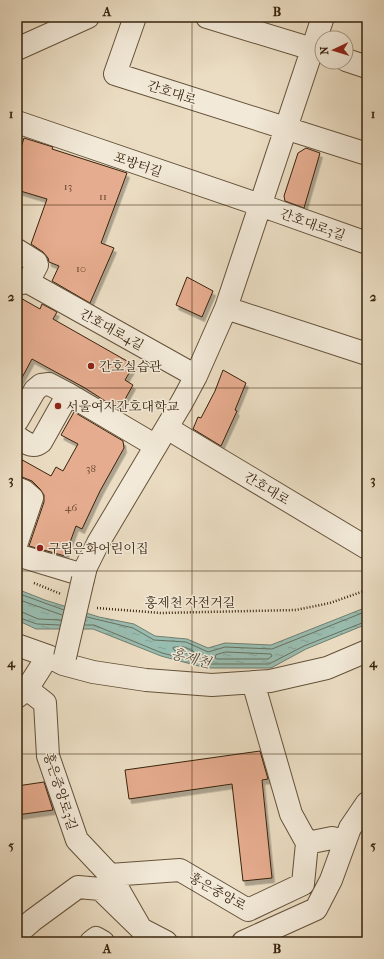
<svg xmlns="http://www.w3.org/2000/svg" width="384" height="959" font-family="'IM FELL French Canon','Noto Serif KR',serif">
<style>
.water{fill:url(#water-ripples);stroke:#727f6f}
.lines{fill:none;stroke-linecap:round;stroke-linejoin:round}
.shore{stroke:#68705e;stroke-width:1}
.building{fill:#e6ac8f;stroke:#37230d;filter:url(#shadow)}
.minor-casing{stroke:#64523a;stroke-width:24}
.path{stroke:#37230d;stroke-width:2.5;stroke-dasharray:1 2;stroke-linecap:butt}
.minor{stroke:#f2e9d8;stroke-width:22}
.minor-bridge-casing{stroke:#64523a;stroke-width:24;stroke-linecap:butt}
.minor-bridge{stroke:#f2e9d8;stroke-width:22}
.grid{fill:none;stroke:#37230d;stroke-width:1;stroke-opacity:0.55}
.poi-dot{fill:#8f2418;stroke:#f2e9d8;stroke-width:1.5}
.labels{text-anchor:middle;stroke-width:3;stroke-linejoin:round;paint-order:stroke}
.number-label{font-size:11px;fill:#63452e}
.street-label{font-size:13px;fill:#37230d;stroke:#f2e9d8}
.poi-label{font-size:13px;fill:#37230d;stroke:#f2e9d8;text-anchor:start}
.water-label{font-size:14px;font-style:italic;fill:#54513e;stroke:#f2e9d8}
.neatline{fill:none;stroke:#37230d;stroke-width:1.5}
.grid-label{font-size:13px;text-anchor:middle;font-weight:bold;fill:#37230d}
</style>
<defs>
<pattern id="water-ripples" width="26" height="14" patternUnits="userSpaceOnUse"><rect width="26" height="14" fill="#99bcb0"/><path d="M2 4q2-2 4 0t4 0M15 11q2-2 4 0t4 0" fill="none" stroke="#84a196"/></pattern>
<filter id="shadow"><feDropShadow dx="2.5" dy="4.5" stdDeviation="0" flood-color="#0004"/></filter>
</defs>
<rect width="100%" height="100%" fill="#ebddc3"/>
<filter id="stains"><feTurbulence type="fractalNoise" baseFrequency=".005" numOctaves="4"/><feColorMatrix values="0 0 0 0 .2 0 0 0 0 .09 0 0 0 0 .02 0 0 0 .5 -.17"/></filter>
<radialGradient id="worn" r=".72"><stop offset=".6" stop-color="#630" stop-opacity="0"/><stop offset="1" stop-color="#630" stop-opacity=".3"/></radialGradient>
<path class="water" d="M17 589 45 600 99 617 134 624 155 636 187 639 208 648 225 643 271 645 367 607V624L306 649 271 668H206L161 656 93 629H36L17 620Z"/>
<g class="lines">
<path class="shore" d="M17 593 64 610
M17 599 62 615
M17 612H22L38 619 61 620
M17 617 37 624 60 625
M87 617 133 628 154 640 186 642 208 652 225 647 272 649 367 611
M85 625H94L162 653 206 664H269L304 646 367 621
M175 647H184L193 651 194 654 192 655 174 650 173 648Z
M226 652 271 654 272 656 268 659H217L215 658 216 655Z"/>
</g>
<path class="building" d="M24 138 53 147 52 149 127 173 101 243 114 248 90 303 52 281 59 266 49 262 48 258 43 252 31 244 47 199 17 190V160Z
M306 148 320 153 304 208 285 201 284 196 298 153Z
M187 277 213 291 202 317 176 305Z
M17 296 40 309 42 304 57 312 53 319 134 365 125 380 133 385 119 410 85 388 32 359 17 387Z
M223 370 246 383 235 410 237 411 221 446 193 429 198 417 201 418 215 391Z
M74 412 123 441 124 448 100 491 82 529 76 526 65 556 29 546 44 502V495L40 489 32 481 22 477 17 476V457L51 476 56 467 63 471 78 444 61 435Z
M260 751 268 779 262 780 272 878 243 881 232 784 129 799 125 770Z
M44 782 53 810 17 815V786Z"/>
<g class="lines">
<g class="minor-casing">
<path id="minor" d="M135 17 115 74 367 154
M207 17 322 52
M17 49 88 17
M346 60 367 67
M17 122 260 205 367 243
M17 250 36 262 37 265 28 282
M17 284 28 282 196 376
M226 308 367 354
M17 421 35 390 41 385 49 384 68 394 156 446
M167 428 367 548
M17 437C25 442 32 449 41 442L68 394
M17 488 24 491 32 498 17 542
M17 555 83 575
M83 579 86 567 98 543 182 402 196 376 226 308 323 17
M17 645 48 656 63 664 93 672 146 680 212 685 270 681 327 668 367 651
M253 682 291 814 307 843
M27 689 45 703 48 756 77 840 110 875 141 929
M17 697 27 689 48 656
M110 875 180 870 248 910 303 884 307 843 332 838 345 841
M17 934 33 920 78 887 100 889 141 929 166 942
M91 942 96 938 103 942
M243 942 316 909 331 880 350 828 367 803"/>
</g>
<path class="path" d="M34 583 61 594
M97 608 161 613 296 610 330 603 367 590"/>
<use href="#minor" class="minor"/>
<g class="minor-bridge-casing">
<path id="minor-bridge" d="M65 657 83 579"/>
</g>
<use href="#minor-bridge" class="minor-bridge"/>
</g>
<path class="grid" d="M192 17V942M17 205H367M17 388H367M17 571H367M17 754H367"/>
<g class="poi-dot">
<circle cx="91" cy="366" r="4"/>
<circle cx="58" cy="406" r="4"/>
<circle cx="40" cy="548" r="4"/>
</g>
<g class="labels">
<g class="number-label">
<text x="68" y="190">13</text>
<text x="103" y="200">11</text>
<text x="81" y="272">10</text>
<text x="91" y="472">38</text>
<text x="71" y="511">46</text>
</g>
<g class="street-label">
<text transform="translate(172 92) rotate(18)" y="5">간호대로</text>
<text transform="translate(138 164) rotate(19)" y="5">포방터길</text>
<text transform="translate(313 224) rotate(20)" y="5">간호대로3길</text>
<text transform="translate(112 329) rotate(29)" y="5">간호대로4길</text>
<text transform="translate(267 488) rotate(31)" y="5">간호대로</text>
<text x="190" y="607">홍제천 자전거길</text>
<text transform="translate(61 791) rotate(72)" y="5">홍은중앙로3길</text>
<text transform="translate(218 891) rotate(29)" y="5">홍은중앙로</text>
</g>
<g class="poi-label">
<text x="99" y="371">간호실습관</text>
<text x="66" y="411">서울여자간호대학교</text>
<text x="48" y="553">구립은화어린이집</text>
</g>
<g class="water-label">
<text transform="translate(191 658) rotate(15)" y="5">홍제천</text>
</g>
</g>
<rect width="384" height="959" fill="none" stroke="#ebddc3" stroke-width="44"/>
<g transform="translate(334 50) rotate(266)"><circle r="19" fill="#f2e9d8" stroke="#a79a87"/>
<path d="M0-3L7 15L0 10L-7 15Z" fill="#8f2418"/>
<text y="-6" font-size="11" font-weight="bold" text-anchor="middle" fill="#37230d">N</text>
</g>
<rect x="22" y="22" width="340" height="915" class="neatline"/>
<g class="grid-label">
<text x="107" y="16">A</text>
<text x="277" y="16">B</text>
<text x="11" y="118">1</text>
<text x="373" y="118">1</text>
<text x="11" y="301">2</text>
<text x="373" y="301">2</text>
<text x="11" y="484">3</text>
<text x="373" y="484">3</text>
<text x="11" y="667">4</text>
<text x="373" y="667">4</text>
<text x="11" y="850">5</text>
<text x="373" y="850">5</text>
<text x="107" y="953">A</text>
<text x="277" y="953">B</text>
</g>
<rect width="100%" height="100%" filter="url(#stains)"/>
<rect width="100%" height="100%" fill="url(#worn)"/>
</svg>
